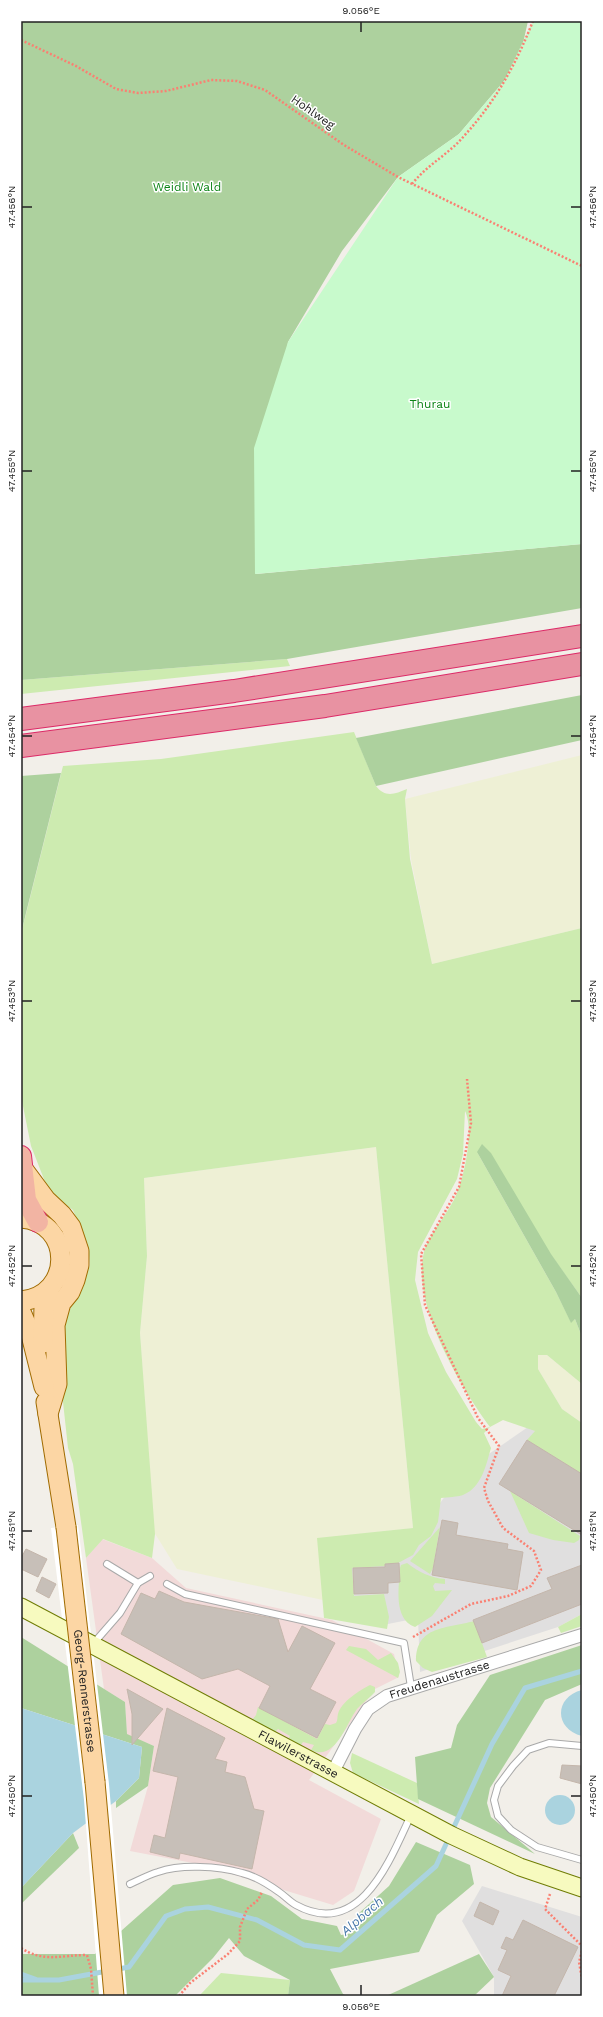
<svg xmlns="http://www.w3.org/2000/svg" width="603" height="2017" font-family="'Work Sans',sans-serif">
  <rect width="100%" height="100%" fill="#f2efe9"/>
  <g fill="#e0dfdf">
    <path d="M528,1427L582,1456V1614L558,1627L420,1672L418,1618L388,1624L346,1614L343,1553L407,1547L464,1471Z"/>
    <path d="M482,1886L582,1917V1996H494V1977L462,1921Z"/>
  </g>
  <path fill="#f2dad9" d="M102,1539L152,1558L186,1588L332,1620L394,1654L399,1677L375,1689L309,1780L381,1819L354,1891L333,1905L198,1864L130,1851L148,1786L154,1746L127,1735L125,1702L104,1689L86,1558Z"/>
  <g fill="#eef0d5">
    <path d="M582,755V928L432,964L411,859L405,799Z"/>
    <path d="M376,1147L413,1528L319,1539L323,1600L177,1569L154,1532L140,1333L147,1256L144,1178Z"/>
    <path d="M538,1355H547L582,1384V1423L562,1409L538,1369Z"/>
  </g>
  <g fill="#cdebb0" fill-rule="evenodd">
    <path d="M287,659L290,666L21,694V680Z"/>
    <path d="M354,732L376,786C385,798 395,794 407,789L405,799L410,859L432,964L582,928V1298L477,1152L556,1292L571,1322L575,1319L582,1337V1384L547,1355H538V1369L562,1409L582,1423V1474L527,1440L535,1431L503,1420L490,1427L484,1433L491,1448C486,1465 482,1487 463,1495C457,1497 448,1497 441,1498L438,1522L431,1536L419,1545L413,1555L398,1563L385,1566L352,1568L354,1596L384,1594L389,1617L387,1629L324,1618L317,1538L413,1528L376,1147L144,1178L147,1256L140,1333L155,1534L152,1558L103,1539L86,1558L73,1464L68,1448L59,1365L62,1328L70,1309L81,1292L90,1265L88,1245L73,1210L49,1192L31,1146L21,1096V934L63,766L161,759ZM465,1111C474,1129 465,1174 457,1193C450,1212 429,1233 424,1252C411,1304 460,1386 490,1427L482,1429L476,1422L446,1372L428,1333L415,1280L418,1252L457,1179L463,1154Z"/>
    <path d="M510,1491L580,1536L579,1540L574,1543L553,1540L529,1533Z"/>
    <path d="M440,1527L433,1568L430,1574L410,1561Z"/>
    <path d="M407,1563C419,1572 430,1578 445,1579V1584L435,1583L433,1586L435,1591L452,1590L432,1616L415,1627C393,1619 399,1587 400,1568L401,1565Z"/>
    <path d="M582,1614V1626L561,1633L558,1627Z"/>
    <path d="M474,1621L487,1657L432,1672L423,1668L416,1661C416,1625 447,1629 474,1621Z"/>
    <path d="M349,1646L366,1649L378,1660L391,1653L398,1663L400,1672L398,1678L346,1650Z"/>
    <path d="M370,1685L375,1687V1692C370,1698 362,1703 357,1709C346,1724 335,1762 311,1750L314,1745L303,1742L301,1745L288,1739L290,1736L278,1729L275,1732L252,1720L256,1715L258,1707L317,1739L325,1724L330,1725L336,1723C338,1720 337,1717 338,1714C341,1702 360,1690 370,1685Z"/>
    <path d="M352,1753L417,1783L419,1804L353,1773L350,1763Z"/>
    <path d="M221,1973L290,1980L288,1996H199Z"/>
  </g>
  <g fill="#add19e">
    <path d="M21,21H528L522,48L504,81L459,134L398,177L342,251L288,342L256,574L582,544V608L287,659L21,680Z"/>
    <path d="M582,695V740L376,786L356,738Z"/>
    <path d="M61,773L26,913L21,934V776Z"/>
    <path d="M482,1144L491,1153L551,1254L582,1298V1337L575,1319L571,1323L556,1292L477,1152Z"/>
    <path d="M21,1637L125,1702L127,1734L154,1746L148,1786L116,1808V1801L139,1778L142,1747L21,1708Z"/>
    <path d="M582,1645V1684L545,1700L490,1788L487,1803L491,1817L535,1854L418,1799L415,1757L451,1748L457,1725L490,1675Z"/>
    <path d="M73,1833L79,1848L21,1904V1888Z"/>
    <path d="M416,1842L470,1865L474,1884L437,1915L419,1952L330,1969L343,1994L347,1996H288L290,1980L244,1956L229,1938L213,1958L175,1996H21V1943L23,1954H95L173,1885L220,1878L271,1896L302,1919L337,1926L341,1935L353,1933L358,1914L389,1886Z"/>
    <path d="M479,1954L494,1977L474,1996H386Z"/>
  </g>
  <path fill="#c8facc" d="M533,21H582V544L255,574L254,448L288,342L398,177L459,134L504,81Z"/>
  <g fill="#aad3df">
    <path d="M582,1690V1736C554,1729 554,1697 582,1690Z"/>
    <path d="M21,1708L142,1747L139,1778L116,1801L73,1833L21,1888Z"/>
    <circle cx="560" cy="1810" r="15"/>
  </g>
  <path fill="#fff" d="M78,1525L109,1784L127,1996H99L84,1800L51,1528Z"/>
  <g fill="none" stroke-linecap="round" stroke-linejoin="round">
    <g stroke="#aad3df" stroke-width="5">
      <path d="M21,1974L35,1979"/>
      <path d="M21,1980H59L129,1967L166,1916L185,1909L208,1907L257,1920L304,1945L340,1950L436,1866L492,1744L525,1688L582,1671"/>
    </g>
  </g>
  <g fill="#c7bfb8" stroke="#c4b6ab">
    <path d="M527,1440L582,1474V1535L499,1484Z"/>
    <path d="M442,1520L458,1523L456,1535L508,1544L507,1549L523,1552L517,1590L432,1575Z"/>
    <path d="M26,1549L47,1559L38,1577L21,1569V1558Z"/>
    <path d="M399,1563L400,1582L388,1583V1593L354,1594L353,1568L385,1567V1564Z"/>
    <path d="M582,1565V1604L482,1643L473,1620L552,1589L547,1578Z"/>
    <path d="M42,1577L56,1584L49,1598L36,1591Z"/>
    <path d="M159,1591L184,1602L278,1619L288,1652L302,1626L335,1643L310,1689L336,1702L317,1738L259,1708L270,1686L238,1669L202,1679L121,1634L141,1593L155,1599Z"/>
    <path d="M127,1689L163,1709L132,1745V1714Z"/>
    <path d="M167,1708L225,1738L215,1759L227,1762L225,1772L245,1777L254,1809L264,1811L252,1869L180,1853L179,1859L150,1852L154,1835L165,1838L178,1777L153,1771Z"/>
    <path d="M562,1765L582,1766V1784L560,1778Z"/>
    <path d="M480,1902L499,1911L493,1925L474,1916Z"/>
    <path d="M523,1920L578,1947L554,1996H502L511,1976L498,1970L507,1950L501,1948L506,1937L513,1940Z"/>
  </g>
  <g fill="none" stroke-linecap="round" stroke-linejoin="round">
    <defs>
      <g id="service">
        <path d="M107,1564L138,1583"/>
        <path d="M167,1584L185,1594L404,1643L411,1687"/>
        <path d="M93,1644L120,1613L138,1583L150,1576"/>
        <path d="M582,1746L549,1743L528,1750L513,1766L498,1786L494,1800L498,1816L511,1830L537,1847L582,1860"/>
        <path d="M130,1884C139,1880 148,1875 158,1872C181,1864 218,1866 242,1873C255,1876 268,1884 279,1892C285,1896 290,1902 296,1905C360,1940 390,1860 411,1815"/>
      </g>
      <g id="minor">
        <path id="s1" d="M333,1772L355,1729L368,1709L387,1696L582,1635"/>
      </g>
      <g id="secondary">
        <path id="s2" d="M21,1607L451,1835L520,1867L582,1888"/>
      </g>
      <g id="primary">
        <path d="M23,1169L46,1200L62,1215L71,1227L79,1251V1265L75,1280L70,1292L61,1303L55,1325L57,1384L48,1414"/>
        <path d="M21,1218C74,1222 74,1296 21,1301"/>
        <path d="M21,1312L31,1335L44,1387"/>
        <path d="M43,1343L44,1306L49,1289"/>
        <path d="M46,1402L66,1527"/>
        <path d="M95,1782L114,1996"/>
      </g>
      <path id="trunk" d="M21,1156L26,1200L38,1222"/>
      <g id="motorway">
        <path d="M21,719L234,691L582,636"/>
        <path d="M21,746L325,706L582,664"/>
      </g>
    </defs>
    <use href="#service" stroke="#a9a9a9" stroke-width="8"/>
    <use href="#minor" stroke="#a9a9a9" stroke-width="14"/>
    <use href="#secondary" stroke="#707d05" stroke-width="19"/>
    <use href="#primary" stroke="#a06b00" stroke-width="21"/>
    <use href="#trunk" stroke="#dc2a67" stroke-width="22"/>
    <use href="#motorway" stroke="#dc2a67" stroke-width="24"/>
    <g stroke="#fa8072" stroke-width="2.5" stroke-dasharray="2 2" stroke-linecap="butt">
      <path d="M21,40L76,66L116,89L138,93L166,91L211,80L237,81L265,90L344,145L398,177L582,266"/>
      <path d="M412,184C428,164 449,154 464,136C496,101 516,64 533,21"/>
      <path d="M413,1637L471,1604L508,1596L531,1586L541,1570L534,1551L503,1528L488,1501L484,1488L499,1446L478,1418L425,1305L421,1254L459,1187L471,1123L467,1079"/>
      <path d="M550,1894L545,1909L582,1946"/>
      <path d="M21,1948C44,1963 61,1955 87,1955L91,1969L93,1996"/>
      <path d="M582,1951L579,1962L582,1979"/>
      <path d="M179,1996L190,1983L228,1954L240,1941V1927L247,1909L258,1900L262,1892"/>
    </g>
    <use href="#service" stroke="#fff" stroke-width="6"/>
    <use href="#minor" stroke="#fff" stroke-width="12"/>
    <use href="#secondary" stroke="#f7fabf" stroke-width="17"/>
    <use href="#primary" stroke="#fcd6a4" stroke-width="19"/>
    <use href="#trunk" stroke="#f2b4a3" stroke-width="20"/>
    <use href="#motorway" stroke="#e892a2" stroke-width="22"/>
    <defs>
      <g id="primary-bridge">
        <path id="s3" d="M66,1527L95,1782"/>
      </g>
    </defs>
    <use href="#primary-bridge" stroke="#a06b00" stroke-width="21" stroke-linecap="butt"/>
    <use href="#primary-bridge" stroke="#fcd6a4" stroke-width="19"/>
  </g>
  <path fill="none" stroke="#222" stroke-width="1.5" d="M361,22V32M22,207H32M571,207H581M22,471H32M571,471H581M22,736H32M571,736H581M22,1001H32M571,1001H581M22,1266H32M571,1266H581M22,1531H32M571,1531H581M22,1796H32M571,1796H581M361,1985V1995"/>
  <g text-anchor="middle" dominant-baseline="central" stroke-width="3" stroke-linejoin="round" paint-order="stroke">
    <g font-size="12" fill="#222" stroke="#fff">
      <text transform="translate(313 112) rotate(35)">Hohlweg</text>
      <text stroke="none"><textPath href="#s1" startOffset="150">Freudenaustrasse</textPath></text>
      <text stroke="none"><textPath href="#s3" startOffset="165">Georg-Rennerstrasse</textPath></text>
      <text stroke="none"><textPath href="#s2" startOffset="314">Flawilerstrasse</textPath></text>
    </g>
    <g font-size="12" fill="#0c8416" stroke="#fff">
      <text x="187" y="187">Weidli Wald</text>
      <text x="430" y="404">Thurau</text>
    </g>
    <g font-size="13" font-style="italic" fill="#4a7aab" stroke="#fff">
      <text transform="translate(362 1916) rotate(-41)">Alpbach</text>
    </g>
  </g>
  <rect width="603" height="2017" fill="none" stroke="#ffffff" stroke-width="44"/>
  <rect x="22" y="22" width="559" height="1973" fill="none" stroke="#222" stroke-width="1.5"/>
  <g font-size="10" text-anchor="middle" fill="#222">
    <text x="361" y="14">9.056°E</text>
    <text transform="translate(11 207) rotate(-90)" y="4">47.456°N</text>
    <text transform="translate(592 207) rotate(-90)" y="4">47.456°N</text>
    <text transform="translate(11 471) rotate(-90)" y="4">47.455°N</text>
    <text transform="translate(592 471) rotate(-90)" y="4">47.455°N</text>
    <text transform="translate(11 736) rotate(-90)" y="4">47.454°N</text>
    <text transform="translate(592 736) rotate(-90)" y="4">47.454°N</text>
    <text transform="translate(11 1001) rotate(-90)" y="4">47.453°N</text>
    <text transform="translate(592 1001) rotate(-90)" y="4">47.453°N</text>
    <text transform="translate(11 1266) rotate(-90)" y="4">47.452°N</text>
    <text transform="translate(592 1266) rotate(-90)" y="4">47.452°N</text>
    <text transform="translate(11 1531) rotate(-90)" y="4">47.451°N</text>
    <text transform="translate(592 1531) rotate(-90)" y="4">47.451°N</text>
    <text transform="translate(11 1796) rotate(-90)" y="4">47.450°N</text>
    <text transform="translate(592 1796) rotate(-90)" y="4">47.450°N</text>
    <text x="361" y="2010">9.056°E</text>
  </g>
</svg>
